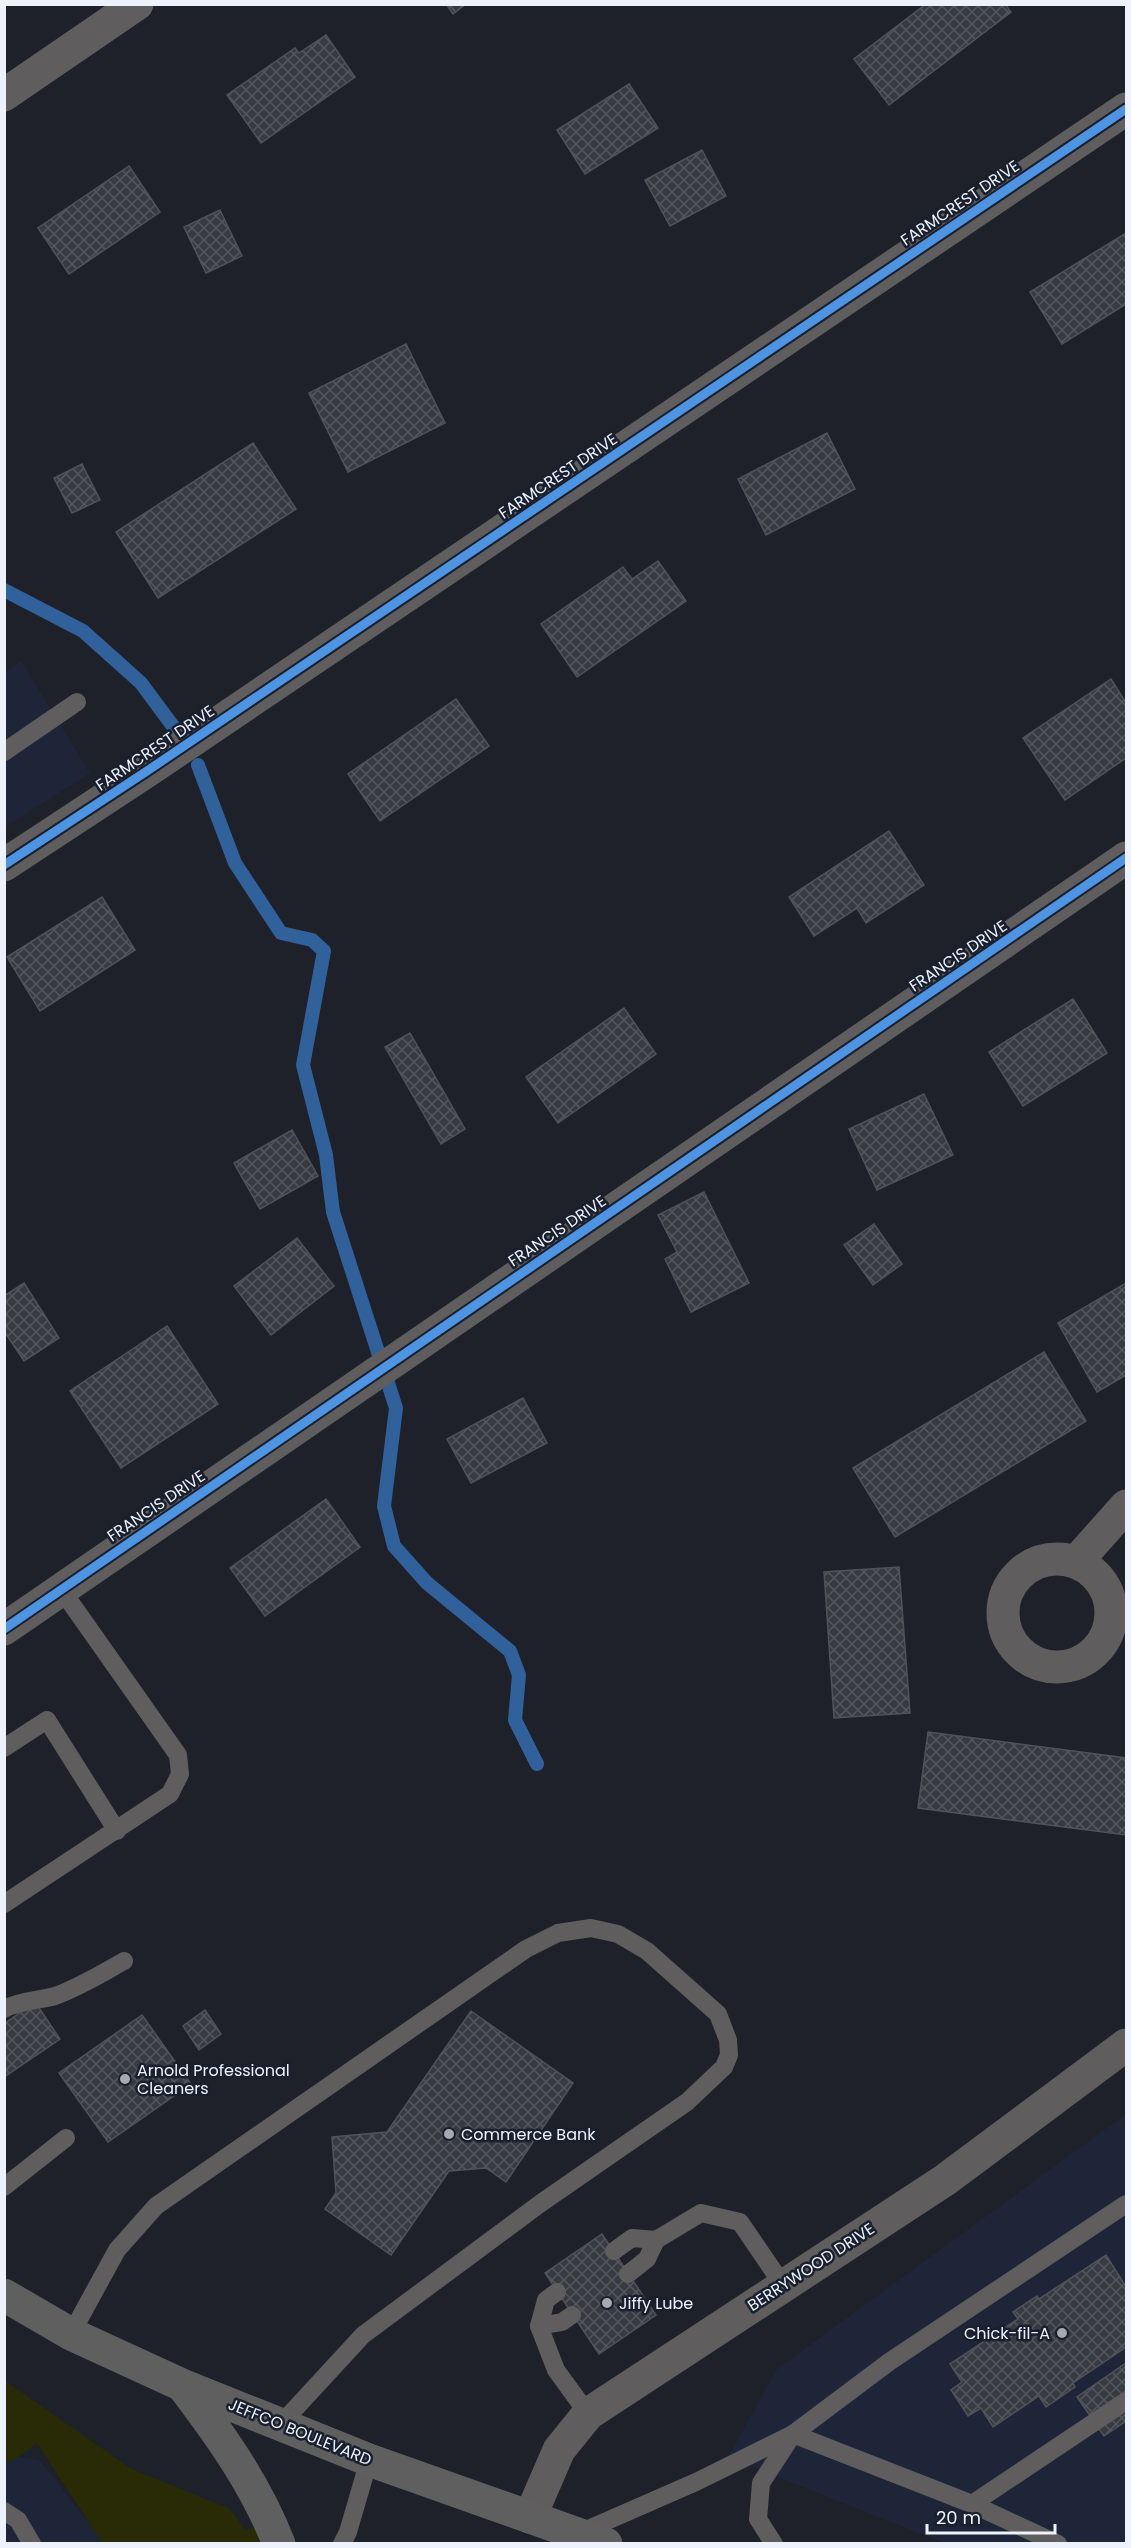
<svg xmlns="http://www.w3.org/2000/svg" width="1131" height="2548" font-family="Poppins,sans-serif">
  <defs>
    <pattern id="building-cross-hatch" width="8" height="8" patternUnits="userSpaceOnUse" patternTransform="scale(1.5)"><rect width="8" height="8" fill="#373a41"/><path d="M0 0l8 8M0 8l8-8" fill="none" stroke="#54575d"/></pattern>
  </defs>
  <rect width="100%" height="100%" fill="#1e2129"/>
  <g fill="#1e2538">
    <path d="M21,661L90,773L5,827V672Z"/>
    <path d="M1126,2114V2543H944L728,2457L777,2369Z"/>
    <path d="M4,2455L39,2460L105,2543H5Z"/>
  </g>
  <path fill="#282b06" d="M4,2380L130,2468L230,2509L246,2531L257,2525L265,2543H102L37,2443L11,2462L5,2460Z"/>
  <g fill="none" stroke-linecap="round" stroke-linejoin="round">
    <g stroke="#30619b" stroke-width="14">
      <path d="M4,590L83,631L141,683L178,733"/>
      <path d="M198,765L235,863L281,933L312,940L324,951L303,1065L326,1155L333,1212L396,1408L384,1506L394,1546L427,1583L510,1651L519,1675L515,1720L537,1764"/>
    </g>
  </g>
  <g fill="url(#building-cross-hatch)" stroke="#505259" stroke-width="1.5">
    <path d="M446,4H466L453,14Z"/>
    <path d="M926,4H1005L1011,12L889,105L854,59Z"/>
    <path d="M326,35L355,77L261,143L227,95L295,48L299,53Z"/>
    <path d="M629,84L658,128L585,174L557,130Z"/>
    <path d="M702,150L726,196L670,226L645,180Z"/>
    <path d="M129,166L160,212L69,274L38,228Z"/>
    <path d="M220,210L242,256L206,273L184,227Z"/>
    <path d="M1126,233V304L1062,344L1030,292Z"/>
    <path d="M406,344L445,423L348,472L309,393Z"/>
    <path d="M827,433L855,489L766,535L738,479Z"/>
    <path d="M253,443L296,509L158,598L116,532Z"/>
    <path d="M82,464L100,500L72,513L54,478Z"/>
    <path d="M658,561L686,601L577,677L541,624L623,567L632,579Z"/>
    <path d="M1111,679L1126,703V758L1065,800L1023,738Z"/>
    <path d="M456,699L489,746L380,821L348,774Z"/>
    <path d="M889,831L924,885L866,923L857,908L814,936L789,897Z"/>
    <path d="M102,897L135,950L40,1011L7,957Z"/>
    <path d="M1073,999L1107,1053L1023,1106L989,1052Z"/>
    <path d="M624,1008L656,1054L558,1123L526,1077Z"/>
    <path d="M410,1033L465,1129L441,1144L385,1047Z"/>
    <path d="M924,1094L953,1155L877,1190L849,1129Z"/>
    <path d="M292,1130L318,1176L260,1209L234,1163Z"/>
    <path d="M704,1192L749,1283L691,1312L665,1259L677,1252L658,1215Z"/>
    <path d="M874,1224L902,1264L873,1285L844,1245Z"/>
    <path d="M297,1238L334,1286L271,1335L234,1286Z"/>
    <path d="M24,1283L59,1338L24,1361L4,1331V1296Z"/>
    <path d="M1126,1283V1375L1097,1392L1058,1323Z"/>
    <path d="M167,1326L218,1404L121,1468L70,1391Z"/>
    <path d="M1044,1352L1086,1421L895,1537L853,1468Z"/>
    <path d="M523,1398L547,1443L471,1483L447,1439Z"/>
    <path d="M326,1499L360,1547L265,1616L230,1568Z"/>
    <path d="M899,1567L910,1713L834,1718L824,1572Z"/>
    <path d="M928,1732L1126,1758V1835L918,1808Z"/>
    <path d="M35,2002L60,2039L4,2077V2024Z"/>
    <path d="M205,2010L221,2034L199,2050L183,2026Z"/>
    <path d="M471,2011L573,2083L506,2182L486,2168L449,2171L391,2255L325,2209L336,2193L332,2137L387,2132Z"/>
    <path d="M142,2015L191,2084L108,2142L59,2073Z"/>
    <path d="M602,2234L656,2315L599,2354L545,2273Z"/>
    <path d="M1106,2255L1126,2287V2347L1073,2383L1075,2387L1046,2407L1039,2396L993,2427L981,2408L968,2416L951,2390L962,2382L950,2364L1018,2319L1013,2312L1037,2296L1039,2299Z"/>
    <path d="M1126,2363V2421L1104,2436L1077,2397Z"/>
  </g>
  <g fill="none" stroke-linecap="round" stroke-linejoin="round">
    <g stroke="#5f5d5d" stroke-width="18">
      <path d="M4,752L77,702"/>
      <path d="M4,1748L47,1720L117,1831"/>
      <path d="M4,1904L170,1794L180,1774L178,1755L61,1589"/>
      <path d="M4,2009C21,2000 38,2001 55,1996C80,1987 101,1974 124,1961"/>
      <path d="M4,2187L66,2138"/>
      <path d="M614,2251L632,2238L656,2240L701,2213L740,2222L783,2285"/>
      <path d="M628,2274L647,2259L656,2240"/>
      <path d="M557,2292L546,2300L539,2326L556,2370L588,2414"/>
      <path d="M539,2326L562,2322L572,2315"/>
      <path d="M71,2334L117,2250L156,2206L526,1949L558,1933L591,1928L618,1934L647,1951L718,2014L728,2040L729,2055L724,2067L687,2102L541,2203L363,2335L280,2425"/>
      <path d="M793,2434L972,2504L1058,2544"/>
      <path d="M972,2504L1126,2401"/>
      <path d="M4,2511L18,2520L32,2544"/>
      <path d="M577,2534L696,2482L793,2434L889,2362L1126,2204"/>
      <path d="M342,2544L348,2532L369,2460"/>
      <path d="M774,2544L758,2519L761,2483L793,2434"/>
    </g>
    <g stroke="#5f5d5d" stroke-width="33">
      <path d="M4,95L137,4"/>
      <path d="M4,865L147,771L1126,109"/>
      <circle cx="1057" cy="1613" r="54"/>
      <path d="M1077,1561L1126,1506"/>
      <path d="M4,1629L1126,858"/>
      <path d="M530,2517L559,2450L588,2414L945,2180L1126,2045"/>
    </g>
    <g stroke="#5f5f60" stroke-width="33">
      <path d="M4,2295L71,2334L182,2385L369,2460L606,2544"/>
      <path d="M183,2386C221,2436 256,2485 279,2544"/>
    </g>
    <defs>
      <g id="cycleway">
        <path d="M4,865L147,771L1126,109"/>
        <path d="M4,1629L1126,858"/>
      </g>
    </defs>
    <use href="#cycleway" stroke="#191f2d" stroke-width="13"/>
    <use href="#cycleway" stroke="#4d94e3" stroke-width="9"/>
  </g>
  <g fill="#a5a9b2" stroke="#191f2d" stroke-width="2">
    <circle cx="125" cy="2079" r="6"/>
    <circle cx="449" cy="2134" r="6"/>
    <circle cx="607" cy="2303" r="6"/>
    <circle cx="1062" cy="2333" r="6"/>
  </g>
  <g text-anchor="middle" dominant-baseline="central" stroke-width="5" stroke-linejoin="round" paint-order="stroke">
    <g font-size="16" fill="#edf2fc" stroke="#191f2d">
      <text transform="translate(960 203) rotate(-34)">FARMCREST DRIVE</text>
      <text transform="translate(558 476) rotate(-34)">FARMCREST DRIVE</text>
      <text transform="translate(155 748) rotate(-34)">FARMCREST DRIVE</text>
      <text transform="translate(958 956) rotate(-34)">FRANCIS DRIVE</text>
      <text transform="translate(557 1231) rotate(-34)">FRANCIS DRIVE</text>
      <text transform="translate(156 1506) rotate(-34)">FRANCIS DRIVE</text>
      <text transform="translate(811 2267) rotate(-33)">BERRYWOOD DRIVE</text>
      <text transform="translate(300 2432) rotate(22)">JEFFCO BOULEVARD</text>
    </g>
    <g font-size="16" fill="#edf2fc" stroke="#191f2d" text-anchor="start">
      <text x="137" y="2070">Arnold Professional<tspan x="137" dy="18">Cleaners</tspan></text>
      <text x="461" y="2134">Commerce Bank</text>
      <text x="619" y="2303">Jiffy Lube</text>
      <text x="1050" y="2333" text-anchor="end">Chick-fil-A</text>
    </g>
  </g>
  <rect width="1131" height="2548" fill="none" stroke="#edf2fc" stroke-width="12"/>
  <path d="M927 2524v9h128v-9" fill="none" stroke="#edf2fc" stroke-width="3"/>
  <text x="936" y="2524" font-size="18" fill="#edf2fc" stroke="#191f2d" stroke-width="4.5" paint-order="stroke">20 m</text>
</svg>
